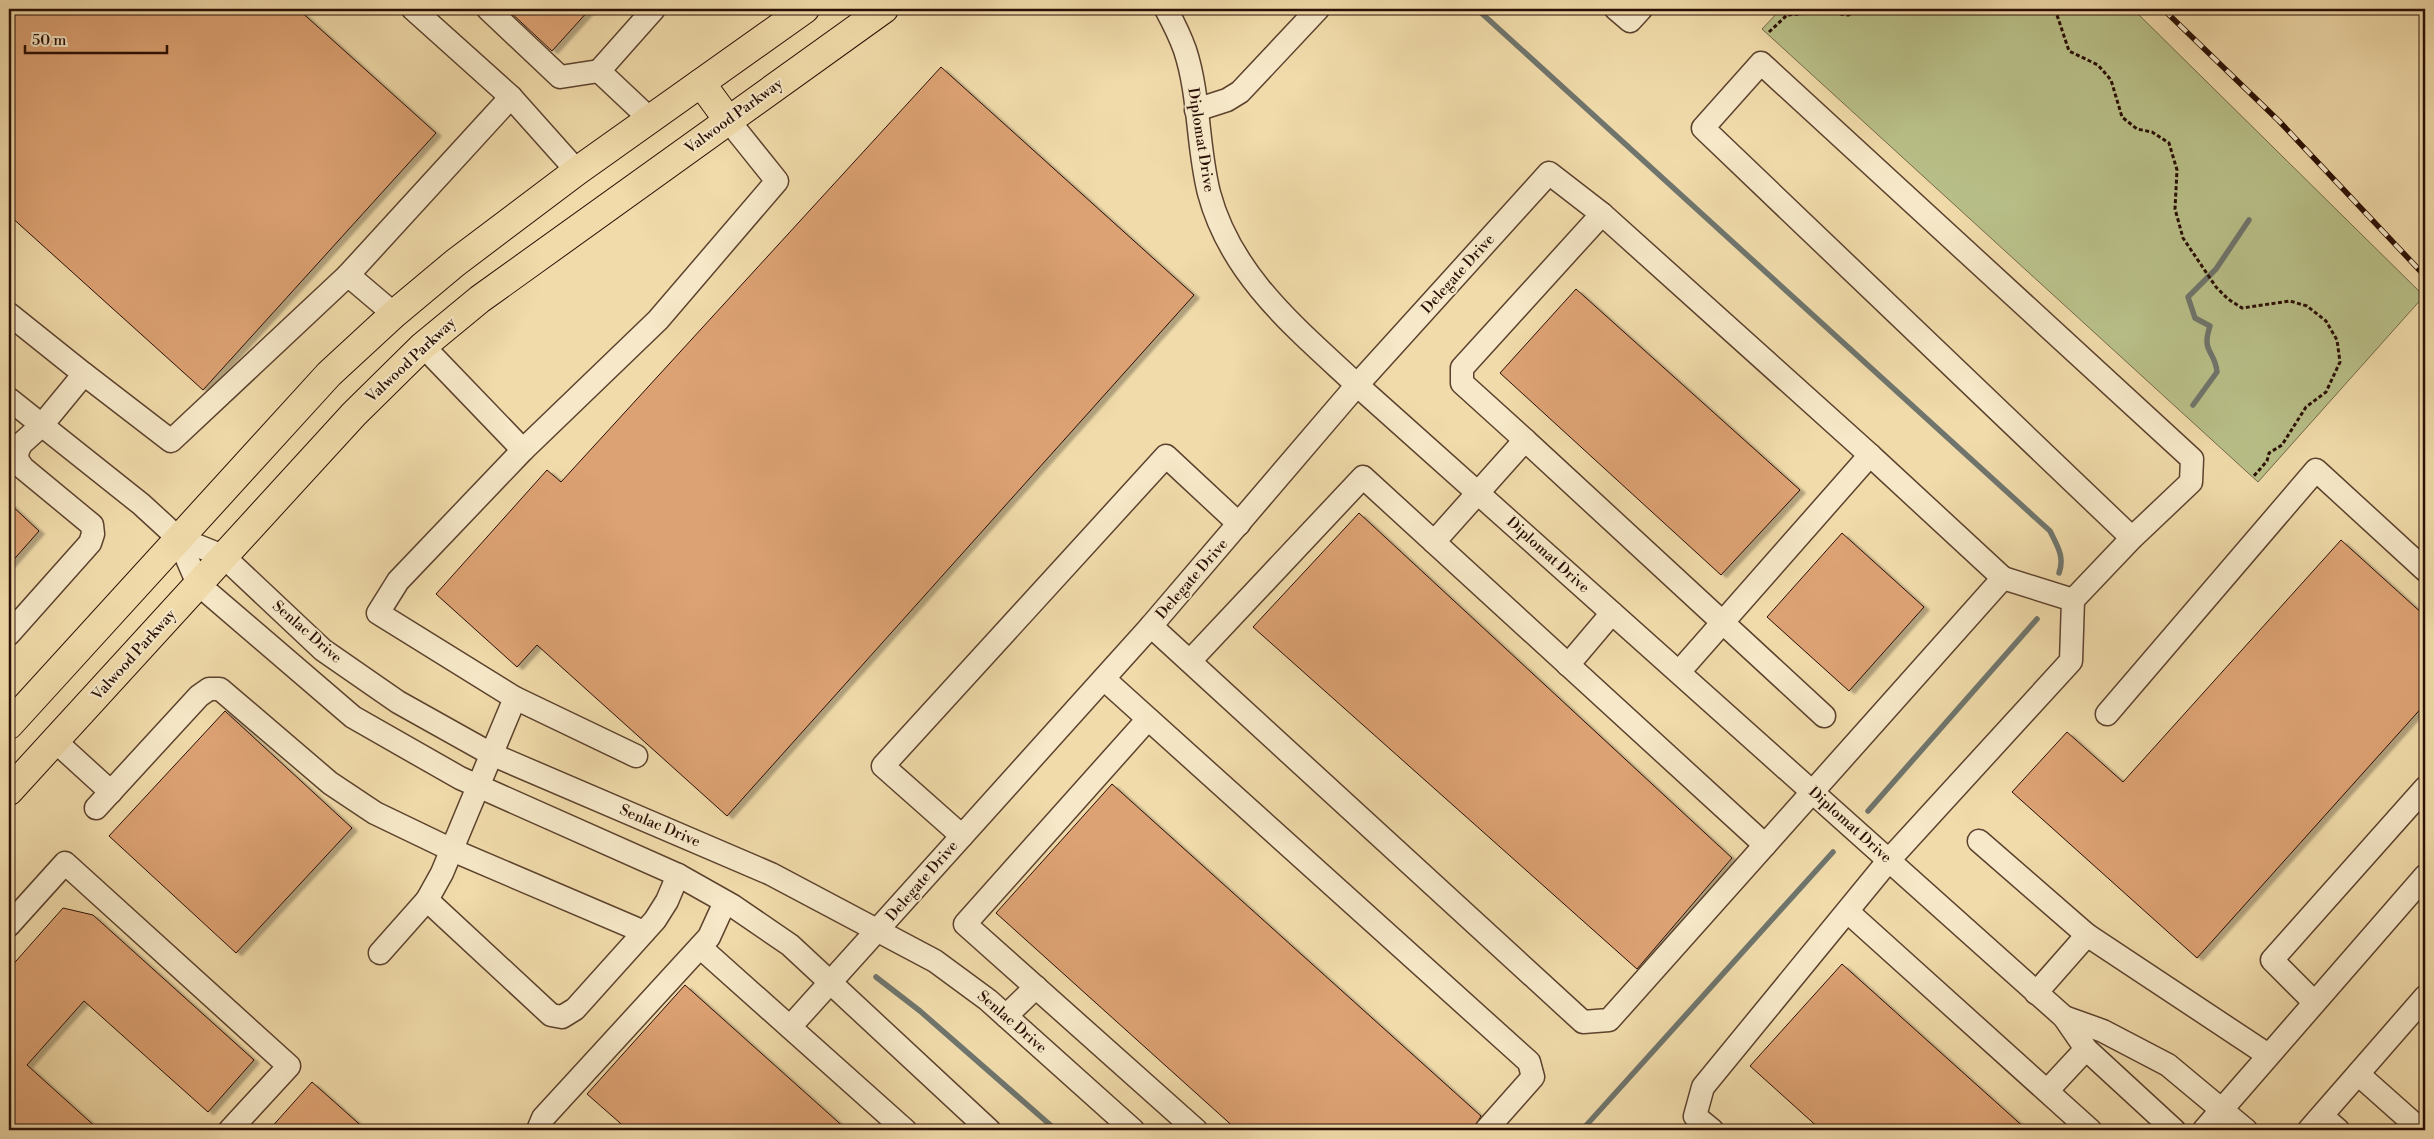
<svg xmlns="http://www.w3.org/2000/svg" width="2434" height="1139" font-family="'Libre Bodoni',serif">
  <defs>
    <filter id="shadow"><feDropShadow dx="5.5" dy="3" stdDeviation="1" flood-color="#0004"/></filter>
  </defs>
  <rect width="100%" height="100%" fill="#f1dbaa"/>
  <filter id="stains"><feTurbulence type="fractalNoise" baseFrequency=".004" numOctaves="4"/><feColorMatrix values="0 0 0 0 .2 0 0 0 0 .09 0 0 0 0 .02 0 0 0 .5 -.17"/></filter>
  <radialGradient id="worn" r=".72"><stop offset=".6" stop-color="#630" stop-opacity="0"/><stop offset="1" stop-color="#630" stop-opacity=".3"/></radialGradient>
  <path fill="#b9c089" stroke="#726847" d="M1781,9H2133L2424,296L2258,482L1762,29Z"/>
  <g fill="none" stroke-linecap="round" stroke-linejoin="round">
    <g stroke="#6f756d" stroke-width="5.5">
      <path d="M1477,9L2050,531C2057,545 2065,557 2059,573"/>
      <path d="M2193,405L2217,372C2215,350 2201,353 2210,326L2195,318L2188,297L2216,269L2249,220"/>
      <path d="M1868,811L2037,619"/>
      <path d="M876,977L920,1011L1056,1130"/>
      <path d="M1582,1130L1833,852"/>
    </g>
  </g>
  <g fill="#dda273" stroke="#2a0f05" filter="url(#shadow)">
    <path d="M9,9H298L436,133L203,390L9,215Z"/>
    <path d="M507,9H590L552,51Z"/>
    <path d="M941,67L1194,295L727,816L537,645L517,667L436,594L547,470L561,482Z"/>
    <path d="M1576,289L1800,490L1721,575L1500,373Z"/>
    <path d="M9,503L39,531L9,565Z"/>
    <path d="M1359,513L1732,858L1637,969L1253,627Z"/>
    <path d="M1842,533L1924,607L1849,691L1767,617Z"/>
    <path d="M2341,540L2425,616V704L2197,958L2012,792L2067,732L2123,782Z"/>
    <path d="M225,711L352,828L236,953L109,836Z"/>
    <path d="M1112,784L1481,1116L1473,1130H1237L996,913Z"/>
    <path d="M63,908L93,915L254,1060L208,1112L84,1001L27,1065L99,1130H9V969Z"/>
    <path d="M1842,964L2027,1130H1821L1750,1066Z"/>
    <path d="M685,985L847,1130H628L587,1094Z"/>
    <path d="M312,1082L366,1130H269Z"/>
  </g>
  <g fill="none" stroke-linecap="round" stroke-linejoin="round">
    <defs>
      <g id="minor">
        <path d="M413,9L511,97L577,171"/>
        <path d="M488,9L560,77L599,71"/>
        <path d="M1166,9C1173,22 1180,36 1185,50C1200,96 1197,146 1209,193C1231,276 1297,329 1357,385L2064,1017L2086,1049L2174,1130"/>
        <path d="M1616,9L1630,21L1641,9"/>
        <path d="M1196,110L1227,100L1240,92L1318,9"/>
        <path d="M650,119L599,71L654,9"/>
        <path d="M348,275L511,97"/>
        <path d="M9,314L84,374L42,425L21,444L17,453L18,461L23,468L92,525L93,534L90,543L9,634"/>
        <path d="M423,346L523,450"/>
        <path d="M84,374L171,441L348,275L394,314"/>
        <path d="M9,399L141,504L178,538L223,556L323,650L398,702L491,754L771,874L935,961L988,1000L1133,1130"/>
        <path d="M1525,440L1462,383V368L1602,214L1870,455"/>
        <path d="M178,538L198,584L353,717L460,778L678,875L733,906L790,945L989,1130"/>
        <path d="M1434,542L1525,440L1824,716"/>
        <path d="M2073,600L2132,538L2191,482L2192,459L1761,63L1703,128L2132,538"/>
        <path d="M1151,626L1583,1022L1609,1020L2003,578L2073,600L2071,661L1889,860L1703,1087L1695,1116L1712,1130"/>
        <path d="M1190,661L1363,477L1765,845"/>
        <path d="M1568,665L1612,613"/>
        <path d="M1679,672L1870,455L2003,578"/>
        <path d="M1104,679L1529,1062L1533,1077L1486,1130"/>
        <path d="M515,698L636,756"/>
        <path d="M2107,714L2316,470L2425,570"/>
        <path d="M1148,719L965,924L1196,1130"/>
        <path d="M55,741L111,792"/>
        <path d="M96,808L199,696L209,689H220L330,783L375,813L452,850L644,932"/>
        <path d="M962,836L883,766L1166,456L1239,524"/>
        <path d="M1979,841L2087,935"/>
        <path d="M678,875L667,901L655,920L575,1009L562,1017L551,1015L427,900L442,873L515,698L378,613L398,581L523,450L658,320L777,181L728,120"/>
        <path d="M1848,912L2090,1130"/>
        <path d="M9,925L65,863L289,1066L230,1130"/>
        <path d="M700,947L905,1130"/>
        <path d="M380,953L427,900"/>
        <path d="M2036,993L2087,935L2268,1055"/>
        <path d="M2314,1002L2272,960L2425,788"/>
        <path d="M1006,1016L1036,987"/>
        <path d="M2064,1017L2103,1031L2168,1065L2246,1130"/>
        <path d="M790,1027L1151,626L1357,385L1549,173L1602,214"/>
        <path d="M2358,1074L2421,1130"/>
        <path d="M2047,1091L2086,1049"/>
        <path d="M2322,1116L2338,1130"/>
        <path d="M538,1130L543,1118L709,937L725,902"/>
        <path d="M2204,1130L2425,876"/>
        <path d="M2309,1130L2425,997"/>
      </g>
      <g id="major">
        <path d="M701,83L728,120"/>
        <path d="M9,725L329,374L394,314L455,263L577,171L805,9"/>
        <path d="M9,791L354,414L423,346L480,299L884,9"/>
      </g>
    </defs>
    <use href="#minor" stroke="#5c422e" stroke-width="25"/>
    <use href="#major" stroke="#2a0f05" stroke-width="30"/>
    <g stroke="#2a0f05" stroke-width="3" stroke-dasharray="4 2.5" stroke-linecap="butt">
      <path d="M2055,9L2069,51L2098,65L2111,80L2122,117L2137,129L2152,132L2169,143L2177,170L2175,209L2183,238L2216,287L2228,299L2242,308L2290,301L2307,306L2326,321L2337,340L2340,362L2326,392L2306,407L2282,445L2269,453L2267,461L2253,477"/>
      <path d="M1769,32L1787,15L1825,12L1848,15L1870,9"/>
    </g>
    <use href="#minor" stroke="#f6e8c8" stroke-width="22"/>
    <use href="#major" stroke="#f1dbaa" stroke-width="28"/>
    <defs>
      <path id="rail" d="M2163,9L2279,121L2425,276"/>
    </defs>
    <use href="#rail" stroke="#2a0f05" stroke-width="5.5"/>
    <use href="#rail" stroke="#f6e8c8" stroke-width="4" stroke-dasharray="11" stroke-linecap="butt"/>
  </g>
  <g text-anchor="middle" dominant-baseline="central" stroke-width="4" stroke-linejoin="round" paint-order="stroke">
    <g font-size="15" fill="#2a0f05" stroke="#f6e8c8">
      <text transform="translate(734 116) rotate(-36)">Valwood Parkway</text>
      <text transform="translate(1201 140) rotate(81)">Diplomat Drive</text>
      <text transform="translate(1458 274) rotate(-48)">Delegate Drive</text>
      <text transform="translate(411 360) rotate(-43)">Valwood Parkway</text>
      <text transform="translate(1548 555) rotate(42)">Diplomat Drive</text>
      <text transform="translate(1192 579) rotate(-49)">Delegate Drive</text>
      <text transform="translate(307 632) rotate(41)">Senlac Drive</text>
      <text transform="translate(134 655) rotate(-48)">Valwood Parkway</text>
      <text transform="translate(1850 825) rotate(42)">Diplomat Drive</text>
      <text transform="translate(660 826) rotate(23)">Senlac Drive</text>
      <text transform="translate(922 881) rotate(-49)">Delegate Drive</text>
      <text transform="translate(1012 1022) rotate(41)">Senlac Drive</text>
    </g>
  </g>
  <rect width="2434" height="1139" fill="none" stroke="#f1dbaa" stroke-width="30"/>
  <rect x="10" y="10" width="2414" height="1119" fill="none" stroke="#2a0f05" stroke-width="2.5"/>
  <rect x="15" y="15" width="2404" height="1109" fill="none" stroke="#2a0f05"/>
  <path d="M25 45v8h142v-8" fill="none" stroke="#2a0f05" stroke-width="2.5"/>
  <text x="32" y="45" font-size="15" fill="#2a0f05" stroke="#f6e8c8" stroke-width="4" paint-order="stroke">50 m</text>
  <rect width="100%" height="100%" filter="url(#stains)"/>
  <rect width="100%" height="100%" fill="url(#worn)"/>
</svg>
